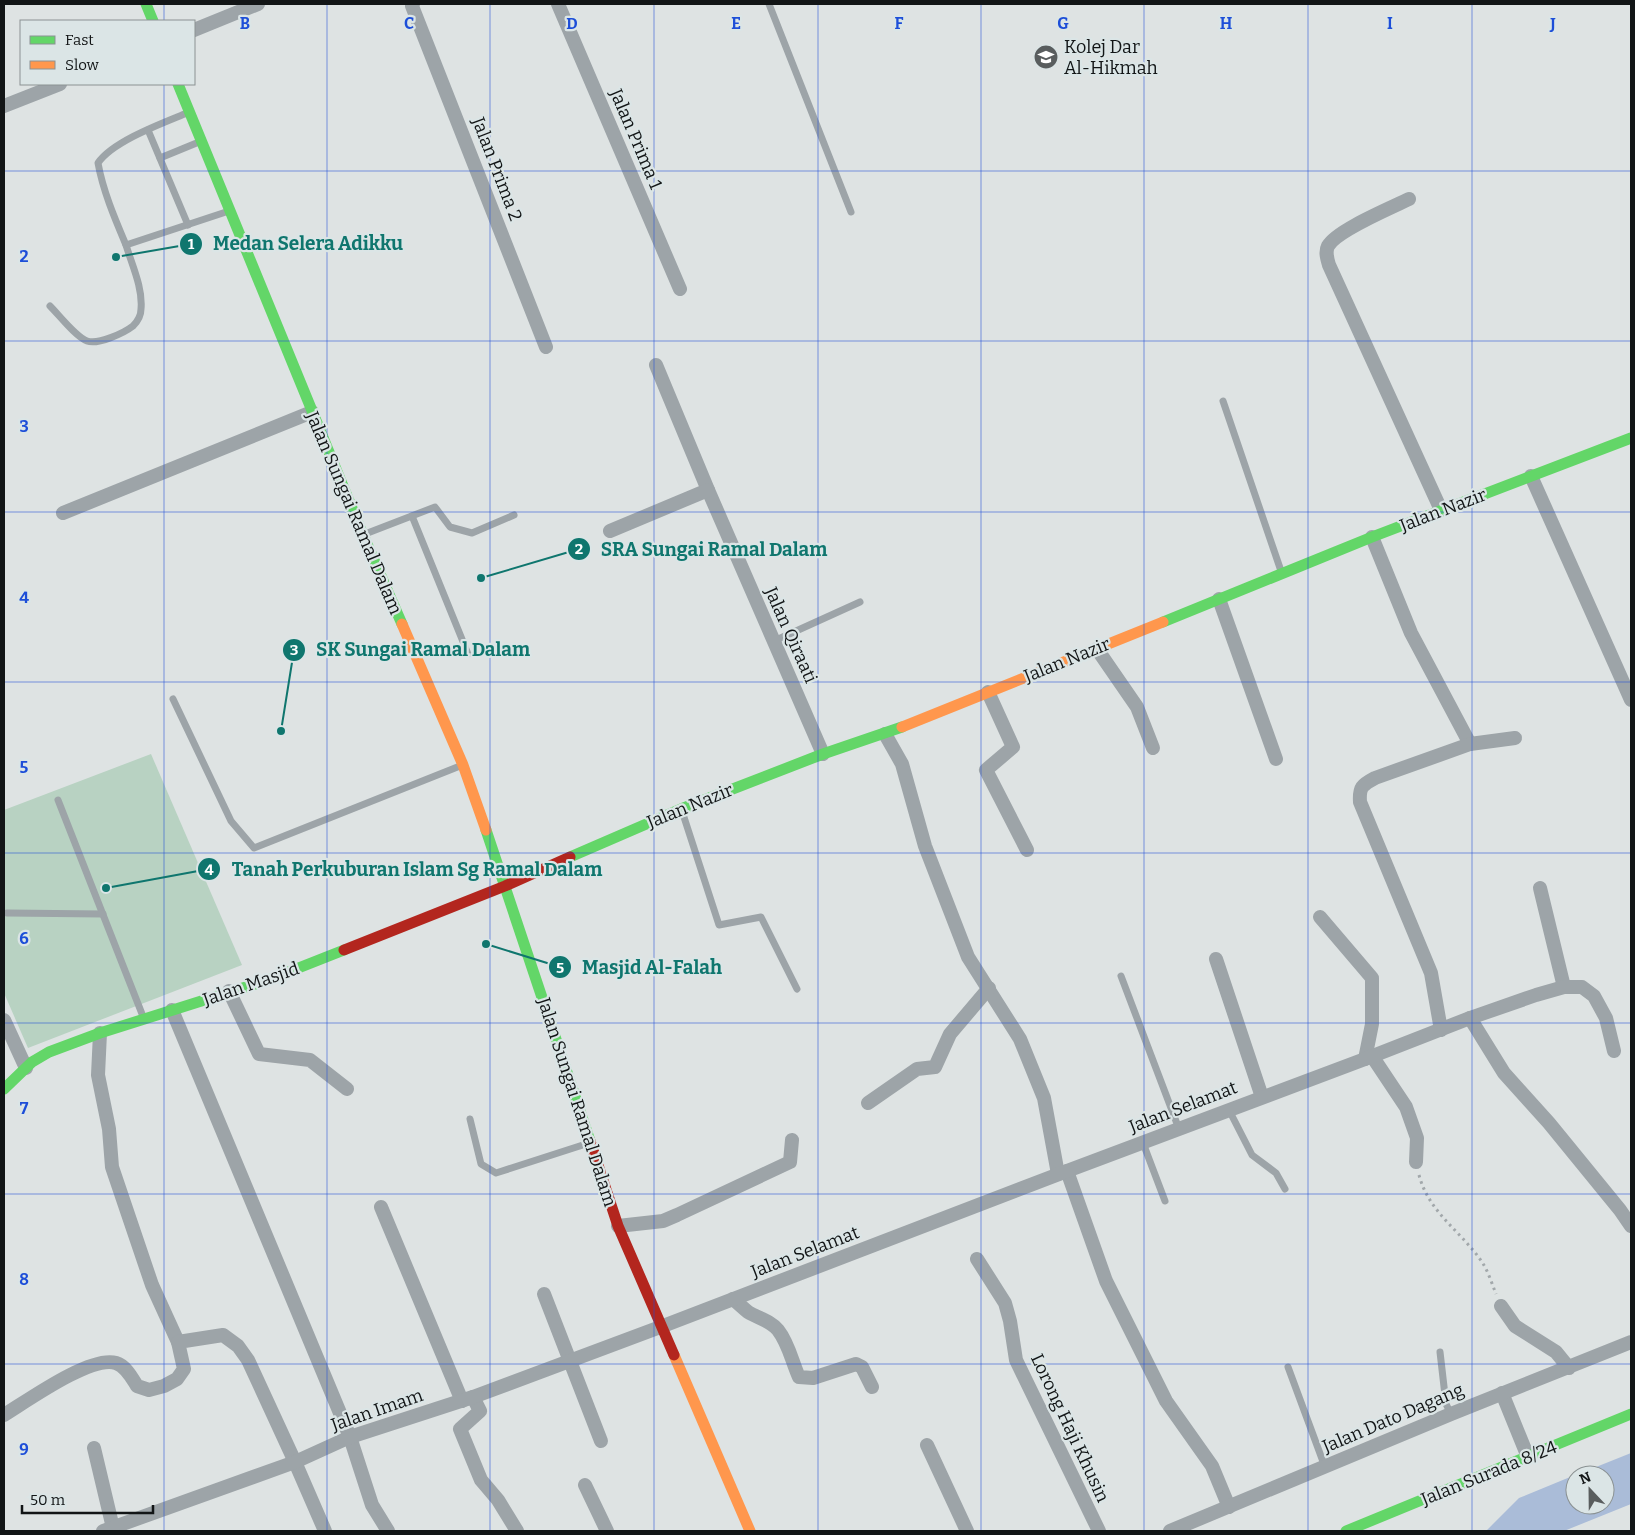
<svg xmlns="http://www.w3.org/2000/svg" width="1635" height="1535" font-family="Bitter,serif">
  <rect width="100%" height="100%" fill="#dee3e3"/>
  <path fill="#b8d2c2" d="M151,754L242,965L28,1048L4,993V810Z"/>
  <path fill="#aabcd8" d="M1631,1453V1504L1564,1531H1486L1519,1498L1575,1475V1505H1605V1475H1576Z"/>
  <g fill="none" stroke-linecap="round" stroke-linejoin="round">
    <path stroke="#a2a8ab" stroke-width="3" stroke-dasharray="2.5 4" stroke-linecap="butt" d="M1419,1175C1429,1213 1461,1231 1482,1262C1488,1271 1492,1284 1496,1294"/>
    <g stroke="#9da4a8" stroke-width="7">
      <path d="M769,4L851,212"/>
      <path d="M187,113C163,123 113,141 98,163C103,191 115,219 126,245L229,211"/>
      <path d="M148,130L188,225"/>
      <path d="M160,158L199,142"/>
      <path d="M50,306C59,315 76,337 87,341C98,345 124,333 133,326C138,321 141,315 141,309C143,288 132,265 126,245"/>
      <path d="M1223,401L1281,571"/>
      <path d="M412,516L468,654"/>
      <path d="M365,534L435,507L450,527L472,533L514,515"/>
      <path d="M774,641L860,602"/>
      <path d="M173,699L231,821L254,848L460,766"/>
      <path d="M58,800L144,1019"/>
      <path d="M682,811L719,925L761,917L797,989"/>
      <path d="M7,913L103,914"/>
      <path d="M1121,976L1179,1129"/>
      <path d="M1229,1110L1252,1155L1276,1173L1285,1189"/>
      <path d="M470,1119L481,1164L496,1173L589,1143"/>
      <path d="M1143,1143L1165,1201"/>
      <path d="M1440,1352L1446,1404L1451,1414"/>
      <path d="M1288,1367L1325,1467"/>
    </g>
    <g stroke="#9da4a8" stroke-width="14">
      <path d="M413,4L412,6L546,347"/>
      <path d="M558,4L680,289"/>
      <path d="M194,30L258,4"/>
      <path d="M4,106L60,84"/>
      <path d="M1409,199C1391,208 1337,230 1328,246C1325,252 1327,258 1329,265L1441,510"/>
      <path d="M656,365L708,490L823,754"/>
      <path d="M1531,476L1631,700"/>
      <path d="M63,513L312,412"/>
      <path d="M610,531L708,490"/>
      <path d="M1372,537L1411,633L1470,744L1515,738"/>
      <path d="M1219,599L1276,759"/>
      <path d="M1097,649L1137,707L1153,748"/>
      <path d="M988,692L1013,747L986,770L1027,850"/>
      <path d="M885,734L902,764L925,846L968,957L1020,1039L1044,1098L1058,1174"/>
      <path d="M1540,888L1564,987"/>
      <path d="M1320,917L1372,978V1024L1365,1059"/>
      <path d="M1216,959L1262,1097"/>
      <path d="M229,991L259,1054L310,1060L347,1089"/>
      <path d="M172,1010L350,1437L372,1505L388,1531"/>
      <path d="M1470,1018L1504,1073L1549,1123L1620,1210L1631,1226"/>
      <path d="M4,1020L26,1068"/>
      <path d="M1441,1030L1431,973L1360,802C1359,787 1362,785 1375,778L1470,744"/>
      <path d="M100,1033L98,1075L109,1129L112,1167L152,1285L178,1342"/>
      <path d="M1372,1056L1406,1107L1417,1138L1416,1162"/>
      <path d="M868,1103L917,1069L935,1067L950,1034L989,988"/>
      <path d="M1067,1171L1106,1281L1166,1401L1212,1466L1229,1507"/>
      <path d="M381,1207L462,1401"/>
      <path d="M618,1226L663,1221L677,1215L790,1162L792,1140"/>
      <path d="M977,1259L1005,1303L1010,1321L1016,1360L1099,1531"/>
      <path d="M544,1294L601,1441"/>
      <path d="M733,1299C738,1303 743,1308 748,1312C758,1318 771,1321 778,1330C789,1344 792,1362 799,1377L813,1378L856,1364L862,1367L872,1387"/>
      <path d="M1501,1306L1515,1326L1556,1352L1569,1368"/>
      <path d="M1502,1393L1528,1457"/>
      <path d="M473,1397L480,1411L460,1429L481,1480L498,1500L517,1531"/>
      <path d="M4,1415C27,1401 91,1355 116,1363C126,1366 132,1378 137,1386L149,1390L164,1386L177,1379L184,1369L178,1342L223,1335L238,1346L248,1360L295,1462L325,1531"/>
      <path d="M927,1445L967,1531"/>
      <path d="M94,1448L113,1528"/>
      <path d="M585,1485L607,1531"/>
      <path d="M103,1531L295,1462L350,1437L473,1397L663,1326L1067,1171L1365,1059L1470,1018L1536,995L1564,987H1582L1594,996L1606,1018L1614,1051"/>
      <path d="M1170,1531L1451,1414L1631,1342"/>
    </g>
    <g stroke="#63d668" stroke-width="11">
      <path d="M146,4L153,21"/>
      <path d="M178,84L363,535L402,624"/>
      <path d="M1163,622L1372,537L1631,438"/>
      <path d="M486,830L590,1141"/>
      <path d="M570,857L681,809L823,754L902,727"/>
      <path d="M4,1089L32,1062L49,1052L100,1033L268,980L344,950"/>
      <path d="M1346,1531L1631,1414"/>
    </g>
    <g stroke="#ff974d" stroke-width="11">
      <path d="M402,624L463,765L486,830"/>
      <path d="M902,727L1163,622"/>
      <path d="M674,1355L750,1531"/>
    </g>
    <g stroke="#b3261e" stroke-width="11">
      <path d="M344,950L505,886L570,857"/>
      <path d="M590,1141L618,1226L674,1355"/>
    </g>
  </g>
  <path fill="none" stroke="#1d4ed8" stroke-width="1" stroke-opacity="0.55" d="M164,4V21M327,4V1531M490,4V1531M654,4V1531M818,4V1531M981,4V1531M1144,4V1531M1308,4V1531M1472,4V1531M164,84V1531M4,171H1631M4,341H1631M4,512H1631M4,682H1631M4,853H1631M4,1023H1631M4,1194H1631M4,1364H1631"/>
  <defs>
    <symbol id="university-disc" viewBox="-11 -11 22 22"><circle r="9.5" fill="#595d5e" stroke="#dbe5e6"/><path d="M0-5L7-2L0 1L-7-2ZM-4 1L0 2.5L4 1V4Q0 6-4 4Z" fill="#fff"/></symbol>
  </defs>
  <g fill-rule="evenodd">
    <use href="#university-disc" x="1032" y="43" width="28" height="28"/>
  </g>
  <g text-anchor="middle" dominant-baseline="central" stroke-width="4.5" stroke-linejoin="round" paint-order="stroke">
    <g font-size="18" fill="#121516" stroke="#dbe5e6" text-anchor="start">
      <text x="1064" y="47">Kolej Dar<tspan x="1064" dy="21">Al-Hikmah</tspan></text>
    </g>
    <g font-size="18" fill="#121516" stroke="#dbe5e6">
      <text transform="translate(636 139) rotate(67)">Jalan Prima 1</text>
      <text transform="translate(497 169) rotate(69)">Jalan Prima 2</text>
      <text transform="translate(1443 510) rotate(-21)">Jalan Nazir</text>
      <text transform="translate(354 513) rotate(67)">Jalan Sungai Ramal Dalam</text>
      <text transform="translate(791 635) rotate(66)">Jalan Qiraati</text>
      <text transform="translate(1067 660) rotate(-22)">Jalan Nazir</text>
      <text transform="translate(690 806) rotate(-22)">Jalan Nazir</text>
      <text transform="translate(251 984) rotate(-19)">Jalan Masjid</text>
      <text transform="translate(577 1102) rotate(72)">Jalan Sungai Ramal Dalam</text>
      <text transform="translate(1183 1107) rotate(-21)">Jalan Selamat</text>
      <text transform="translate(805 1252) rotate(-21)">Jalan Selamat</text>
      <text transform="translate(377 1410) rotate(-19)">Jalan Imam</text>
      <text transform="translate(1393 1418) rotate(-23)">Jalan Dato Dagang</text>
      <text transform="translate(1070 1428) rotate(65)">Lorong Haji Khusin</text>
      <text transform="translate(1489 1473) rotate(-22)">Jalan Surada 8/24</text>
    </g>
  </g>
  <g font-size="16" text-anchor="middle" font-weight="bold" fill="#1d4ed8" stroke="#dbe5e6" stroke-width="4.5" stroke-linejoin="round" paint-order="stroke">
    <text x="245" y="29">B</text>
    <text x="409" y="29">C</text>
    <text x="572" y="29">D</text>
    <text x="736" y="29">E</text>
    <text x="899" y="29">F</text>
    <text x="1063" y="29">G</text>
    <text x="1226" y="29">H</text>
    <text x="1390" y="29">I</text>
    <text x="1553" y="29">J</text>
    <text x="24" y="262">2</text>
    <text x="24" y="432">3</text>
    <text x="24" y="603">4</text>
    <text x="24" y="773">5</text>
    <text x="24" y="944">6</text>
    <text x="24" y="1114">7</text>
    <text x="24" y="1285">8</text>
    <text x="24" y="1455">9</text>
  </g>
  <path fill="none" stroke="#0f766e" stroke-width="2" d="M116 257L191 244M481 578L579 549M281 731L294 650M106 888L209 869M486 944L560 967"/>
  <g fill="#0f766e" stroke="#dbe5e6" stroke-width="2">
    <circle cx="116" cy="257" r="5"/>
    <circle cx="481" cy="578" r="5"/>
    <circle cx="281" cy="731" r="5"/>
    <circle cx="106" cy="888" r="5"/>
    <circle cx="486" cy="944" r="5"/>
    <circle cx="191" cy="244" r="12"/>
    <circle cx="579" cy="549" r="12"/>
    <circle cx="294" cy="650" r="12"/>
    <circle cx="209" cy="869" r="12"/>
    <circle cx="560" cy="967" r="12"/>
  </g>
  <g font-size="15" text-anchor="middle" font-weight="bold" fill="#fff">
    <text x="191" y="249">1</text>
    <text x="579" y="554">2</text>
    <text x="294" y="655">3</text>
    <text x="209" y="875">4</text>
    <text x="560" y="973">5</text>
  </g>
  <g font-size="19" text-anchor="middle" font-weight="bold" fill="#0f766e" stroke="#dbe5e6" stroke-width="4.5" stroke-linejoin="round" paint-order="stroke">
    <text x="308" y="250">Medan Selera Adikku</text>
    <text x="714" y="556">SRA Sungai Ramal Dalam</text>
    <text x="423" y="656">SK Sungai Ramal Dalam</text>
    <text x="417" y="876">Tanah Perkuburan Islam Sg Ramal Dalam</text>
    <text x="652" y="974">Masjid Al-Falah</text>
  </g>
  <rect width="1635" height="1535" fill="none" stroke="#121516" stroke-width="10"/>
  <rect x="20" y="20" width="175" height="65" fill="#dbe5e6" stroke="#8b9293"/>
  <rect x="30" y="36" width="25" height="8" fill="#63d668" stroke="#8b9293"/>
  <text x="65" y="45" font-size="15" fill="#121516">Fast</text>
  <rect x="30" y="61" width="25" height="8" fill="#ff974d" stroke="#8b9293"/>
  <text x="65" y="70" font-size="15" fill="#121516">Slow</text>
  <g transform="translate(1590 1490) rotate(338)"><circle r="24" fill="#dbe5e6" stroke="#8b9293"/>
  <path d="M0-4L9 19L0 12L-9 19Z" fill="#595d5e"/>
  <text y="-8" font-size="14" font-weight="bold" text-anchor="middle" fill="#121516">N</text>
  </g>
  <path d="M22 1505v8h131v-8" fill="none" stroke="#121516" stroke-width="2.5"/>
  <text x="30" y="1505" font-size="15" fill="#121516" stroke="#dbe5e6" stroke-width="4" paint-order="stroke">50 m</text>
</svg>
